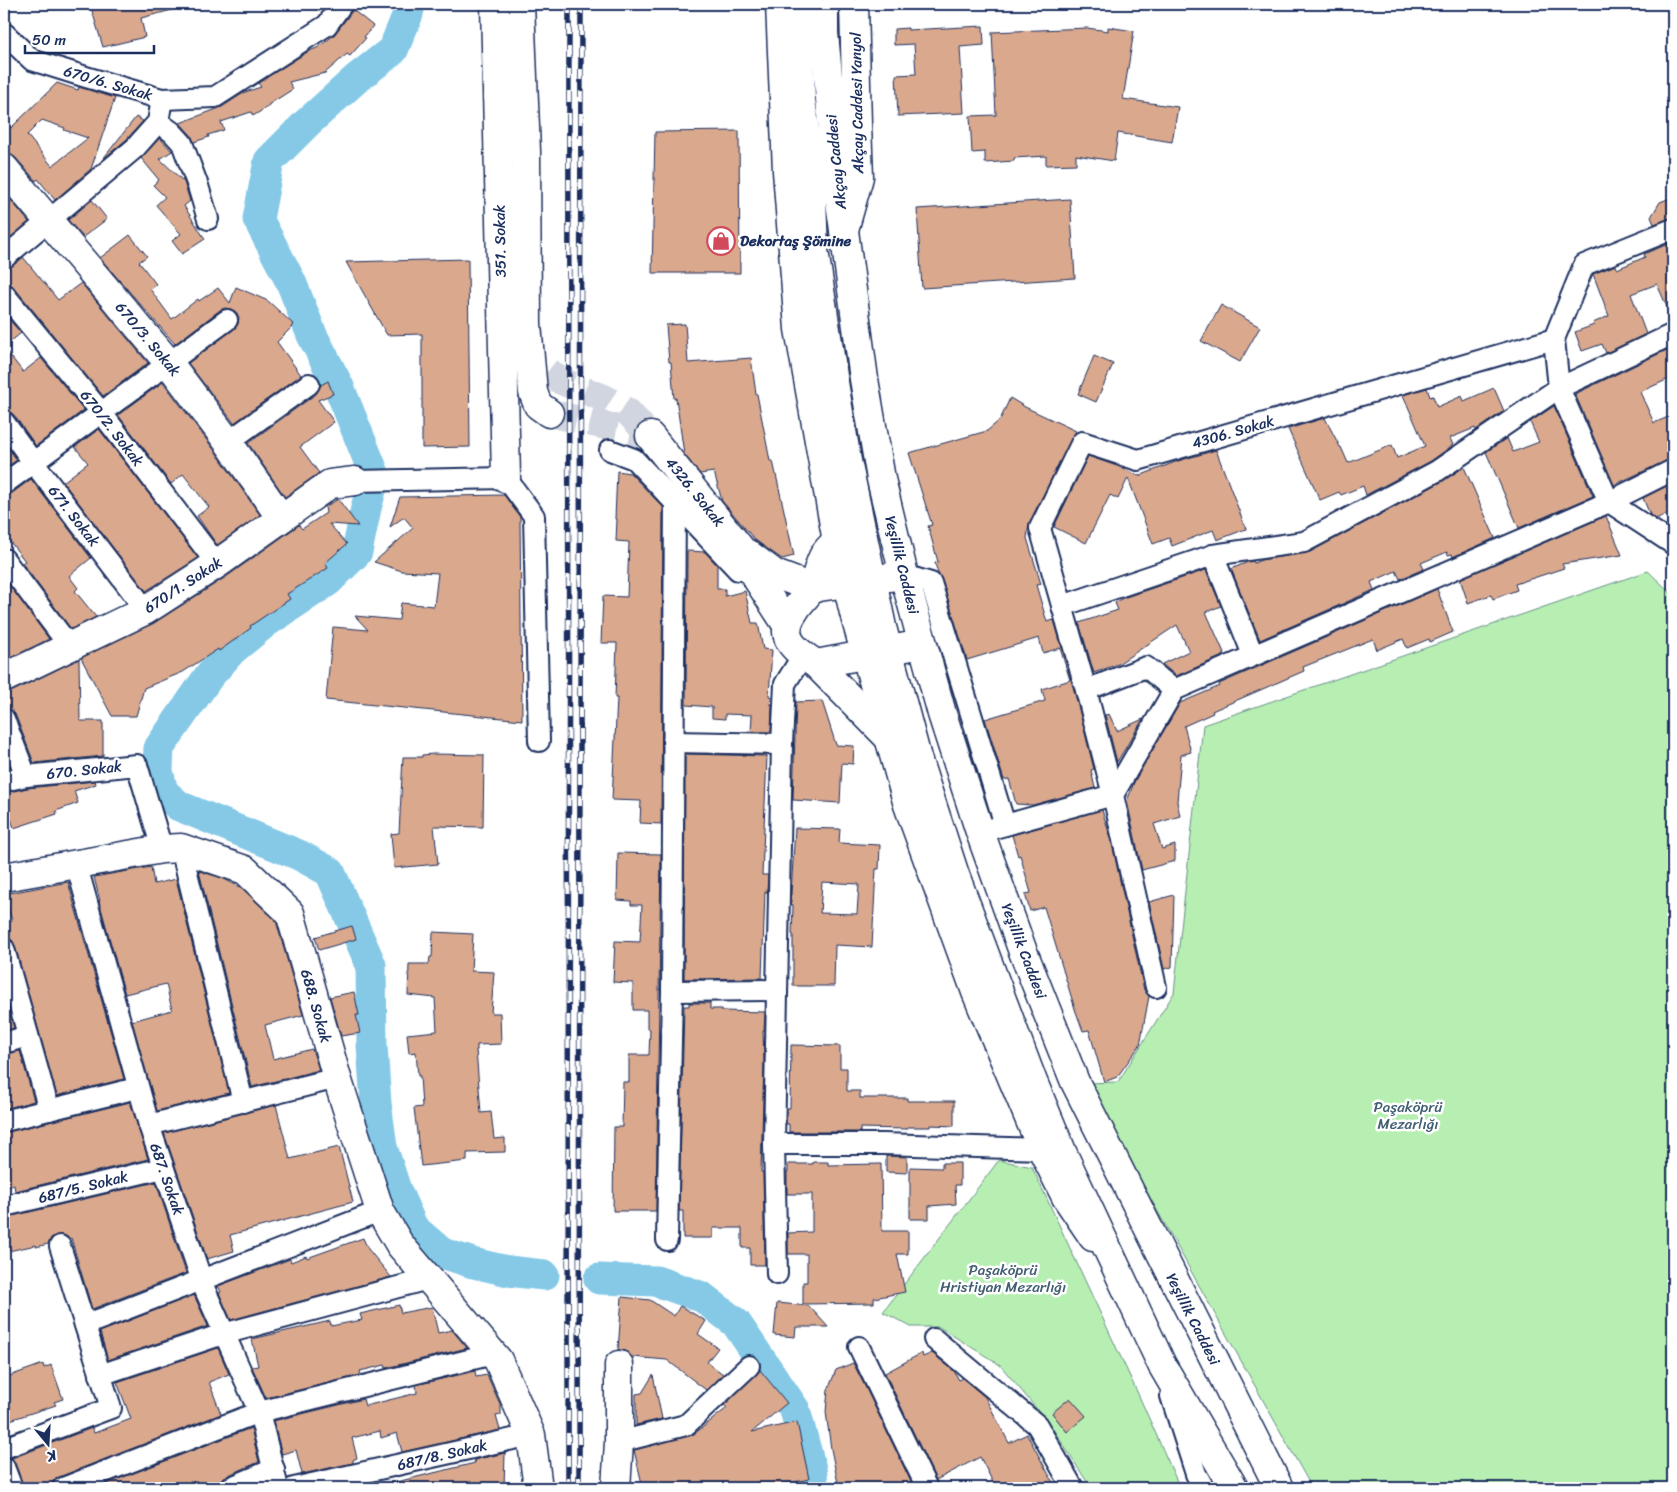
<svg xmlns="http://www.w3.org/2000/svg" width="1677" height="1492" font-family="Sriracha,sans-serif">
  <rect width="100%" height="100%" fill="#fff"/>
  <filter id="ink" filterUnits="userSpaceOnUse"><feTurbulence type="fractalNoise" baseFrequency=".02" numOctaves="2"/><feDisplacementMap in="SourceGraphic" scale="10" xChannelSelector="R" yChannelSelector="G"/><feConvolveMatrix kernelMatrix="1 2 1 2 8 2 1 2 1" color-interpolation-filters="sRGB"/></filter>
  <g filter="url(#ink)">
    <g fill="#b7efb2" stroke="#698f88">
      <path d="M1648,571L1673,595V1488H1312L1086,1083L1118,1082L1174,993L1203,725Z"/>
      <path d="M999,1160L1032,1167L1139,1396L1180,1488H1091L1051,1426L1000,1365L939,1327H911L883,1312Z"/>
    </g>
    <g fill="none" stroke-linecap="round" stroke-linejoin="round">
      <g stroke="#85c9e7" stroke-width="31">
        <path d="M410,4L408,14L393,50L356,79L307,123L269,161L258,219L291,282L312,335L339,387L375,476L366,508L357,552L328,581L266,622L232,650L209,676L159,748L158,771L163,792L179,806L299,855L330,872L371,965L372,1046L376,1103L382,1147L396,1190L413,1228L442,1253L473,1263L508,1271L544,1275"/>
        <path d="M599,1279L656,1281L702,1297L736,1323L795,1410L811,1469L814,1488"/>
      </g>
    </g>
    <g fill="#daa88d" stroke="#1b2f5e" fill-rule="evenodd">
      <path d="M90,4H175L176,9L141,18L145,37L103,47Z"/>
      <path d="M353,10L373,26L364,37L366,38L350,56L347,54L325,73L289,82L293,89L268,105L269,106L253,116L251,112L221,122L224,130L208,135L209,137L194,142L191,135L180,123L222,107L245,92L261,87L258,83L309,51L317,48L334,35Z"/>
      <path d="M983,26L984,45L960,47L964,113L898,116L896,75L916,74L914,44L894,45V29L908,28V30Z"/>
      <path d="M1108,27L1134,31L1123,99L1178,107L1172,142L1118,133L1114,161L1076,155V164L1046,165V156L1014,158V161L985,163V152L972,153L970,116L996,115L992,32L1087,28L1108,31Z"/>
      <path d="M57,83L78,90L79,87L115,98L91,169L55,200L38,179L36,181L16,158L10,154L4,153V118L11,128ZM42,120L65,128L64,130L88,138L52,166L27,135Z"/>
      <path d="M136,117L143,121L127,139L102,160Z"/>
      <path d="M739,131L740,273H652L655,132Z"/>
      <path d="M160,138L172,151L160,159L184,182L190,201L184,206L205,239L182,254L172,241L181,234L156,205L165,197L153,185L159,180L141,158Z"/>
      <path d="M4,192L29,222L4,243Z"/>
      <path d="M1673,197V217L1654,224L1651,217L1660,202Z"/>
      <path d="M1070,199L1075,278L922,288L917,209Z"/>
      <path d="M92,200L107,219L83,237L68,220Z"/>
      <path d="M130,235L147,256L139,262L156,284L150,289L172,319L198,299L199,301L218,288L230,303L236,287L268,301L294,325L277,342L301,375L234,423L188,363L234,329L238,324L239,318L237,313L231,309L225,308L220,310L175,344L100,258Z"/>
      <path d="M1673,242V321L1657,284L1631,294L1646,334L1606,353L1602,344L1582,351L1575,332L1594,325L1593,323L1609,316L1593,274L1616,265L1617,269L1645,257L1644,254Z"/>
      <path d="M23,257L58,300L81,283L148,363L103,396L13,286L4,279V270L11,267Z"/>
      <path d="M468,259L470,447L422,448V334L387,335L346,262Z"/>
      <path d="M1221,305L1260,327L1240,362L1201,341Z"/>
      <path d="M6,316L21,333L4,347V318Z"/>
      <path d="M685,324L688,363L751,358L756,394H757L770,461H773L794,556L782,559L755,540L722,501L714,472L700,474L684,454L676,398L674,399L671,362H669L666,325Z"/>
      <path d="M1673,347V377L1640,392L1654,423L1673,415V444L1668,447L1672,458L1614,485L1575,394Z"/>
      <path d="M4,348L23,372L41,358L84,410L36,446L14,415L9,411L4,410Z"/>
      <path d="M1094,356L1113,364L1096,402L1078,394Z"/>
      <path d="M328,381L333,394L318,400L334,422L300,447L319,473L285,497L248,443L316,394L321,385Z"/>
      <path d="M163,382L215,451L260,515L217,545L197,516L209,507L183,474L171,484L118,415Z"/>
      <path d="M1427,388L1430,397L1433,396L1437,407L1462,396L1464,401L1494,388L1504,411L1476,430L1475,428L1450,438L1453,445L1431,461L1366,495L1363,486L1341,495L1339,492L1320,500L1288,429L1325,418L1340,447H1341L1348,463L1392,445L1397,458L1425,446L1403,395Z"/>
      <path d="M1010,398L1025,407L1076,431L1029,523L1027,538L1041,584L1036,585L1047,622L1054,620L1075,693L1094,769L1091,770L1095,788L1033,805L1016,804L1009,779L1004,780L985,719L1045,701L1042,689L1070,680L1060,648L1043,653L1039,638L967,660L942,580L938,574L935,563L938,562L928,526L932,525L909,453L987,431L1000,420Z"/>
      <path d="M1554,406L1593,496L1519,528L1486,452L1507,438L1513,452L1539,442L1530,422Z"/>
      <path d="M99,429L198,558L146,591L63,482L88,463L75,447Z"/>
      <path d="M4,442L17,460L4,469Z"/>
      <path d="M1216,450L1246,529L1217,540L1213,530L1172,546L1169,538L1153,544L1128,478L1118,499L1110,495L1086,543L1054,527L1088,456L1117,466L1139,476L1178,461Z"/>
      <path d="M1464,467L1495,538L1453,557L1452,554L1448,555L1447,552L1421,563L1424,569L1400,579L1396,571L1371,582L1374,590L1260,640L1231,569L1248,562L1253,561L1254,563L1261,560L1310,552L1443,481Z"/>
      <path d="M617,471L630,473L663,507L661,824L640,823L641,801L612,800L617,698H615L617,643H601L603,596L627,597L629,542L616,541L617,519H615Z"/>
      <path d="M31,479L91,558L69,576L78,588L75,591L96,617L71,629L22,563L25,561L4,534V496L11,494Z"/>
      <path d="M1673,483V511L1656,519L1650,515L1643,498Z"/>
      <path d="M504,495L520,517L522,720L326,700L333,627L368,630L355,616L399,620L401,603L434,606L438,573L402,571L374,562L413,528L404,517L390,527L400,497Z"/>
      <path d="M338,499L358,526L329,524L347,544L325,563L328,568L287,594L290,599L250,626L251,628L219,651L218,649L183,672L144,688L136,716H112L81,658L154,623L226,577L299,525L302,529L326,513L325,507Z"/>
      <path d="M1606,516L1622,555L1562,564L1564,568L1515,584L1517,590L1493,599L1491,595L1468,603L1460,579Z"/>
      <path d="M687,551L705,552L717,565V589H725V596L745,591L752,623H758L763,649L772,650L769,696H771L770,704H772L771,732H751L752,715L725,714V719L712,718V707L686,705Z"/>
      <path d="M1206,570L1221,606L1206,612L1225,655L1176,676L1162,664L1189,651L1177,625L1118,664L1094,673L1079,623L1118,610L1115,603L1123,598Z"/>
      <path d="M4,578L49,639L4,661Z"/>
      <path d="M1437,589L1453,632L1430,642L1429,639L1407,648L1403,639L1377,650L1373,639L1303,667L1304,671L1212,711L1213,713L1184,726L1191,752L1181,755L1177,802L1180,816L1154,824L1162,849L1175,845V861L1142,870L1127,801L1135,780L1180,703L1220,686L1219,684Z"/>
      <path d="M79,659L80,721H103V756L34,763L15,714L11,710L4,707V693L11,692Z"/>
      <path d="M822,701L836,745L854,746L853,764L842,763L840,803L793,800L796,702Z"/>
      <path d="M1109,714L1117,731L1143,719L1117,762L1105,715Z"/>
      <path d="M4,751L10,767L4,769Z"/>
      <path d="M434,754L484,755L483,827L434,826L438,864L394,868L391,834L399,833L403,757H422V755Z"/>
      <path d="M685,754L767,756L762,875H768L767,892H765L762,978L684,979Z"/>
      <path d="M95,781L96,784L74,791L78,803L56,811L57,814L14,828L11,819L4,821V793L28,788Z"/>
      <path d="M1102,810L1111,839L1144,990L1149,996L1140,1045L1117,1077L1104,1082L1089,1030L1083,1031L1075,1009L1044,907L1030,911L1025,894L1031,893L1020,855L1018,856L1012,835Z"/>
      <path d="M795,828L840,829L839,843L880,845L879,869H876L872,947L835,945L834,986H793V934H792L793,905H791V893ZM822,882L859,884L857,914L820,913Z"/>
      <path d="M618,853L661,854L656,1211H613L614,1127H622L623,1082H629V1055H649L650,1029H647V1010H633V983L613,982L615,941L640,942L642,905H631V901L617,900Z"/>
      <path d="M151,867L154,884L176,879L229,1093L157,1111L132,1021L172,1010L166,984L125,994L99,901H100L94,877Z"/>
      <path d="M199,871L222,878L242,888L276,921L303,1015L265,1025L273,1059L312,1049L319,1070L252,1087Z"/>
      <path d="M68,882L124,1079L57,1096L15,946L12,940L4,937V922L12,921L4,894Z"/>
      <path d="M1174,895L1172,967L1164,969L1149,902Z"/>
      <path d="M352,926L356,939L319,950L315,937Z"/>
      <path d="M433,932L473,934L471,971L494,972L491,1013H500L501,1044L477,1045V1050H476L481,1113L491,1112L494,1139L505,1138V1152L467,1153V1161L421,1166L414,1108L422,1107L420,1076H418L416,1052L409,1053L407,1034L437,1031L435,998L408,995L409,964H429L430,957H432Z"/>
      <path d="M4,992L14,1028L4,1031Z"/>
      <path d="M354,992L359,1015H356L360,1033L341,1036L330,997Z"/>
      <path d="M689,1003H710V1009H722V1011L765,1012L764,1031H763L764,1062L761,1172H763L765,1265H750V1248H742V1228H713V1238H683V1211H679L684,1006H689Z"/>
      <path d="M791,1045L840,1046V1068H847V1091H860V1098H907V1101H954V1126L930,1125V1127H907V1129L860,1128V1132H789V1124H786L787,1108H790Z"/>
      <path d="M20,1051L34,1101L4,1109V1055Z"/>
      <path d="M130,1102L148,1159L15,1191L14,1185L4,1188V1133Z"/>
      <path d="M276,1105L290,1159L339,1147L353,1202L230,1235L234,1251L207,1259L164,1133Z"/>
      <path d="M886,1156L907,1157V1173L886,1172Z"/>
      <path d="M813,1162H828V1165L881,1164L882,1231H908V1254H897L905,1292L874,1298V1303L803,1304V1282H807V1254H788V1233L812,1232V1194H787V1172H788V1164H813Z"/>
      <path d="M942,1163H960V1185H955L956,1204L929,1206V1219H910V1167L942,1168Z"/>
      <path d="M156,1182L186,1273L92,1309L71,1238L69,1239L63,1235H57L51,1238L48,1244L36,1247V1245L4,1252V1218Z"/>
      <path d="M363,1238L368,1249L391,1277L231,1320L219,1293L221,1292L218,1286L290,1259L291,1262L306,1256L307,1258Z"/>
      <path d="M194,1295L208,1326L108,1360L100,1332Z"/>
      <path d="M622,1297L650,1300L674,1316L680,1306L706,1321L698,1334L718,1348L707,1362L723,1374L706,1390L667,1360L632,1357L626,1351L618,1350Z"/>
      <path d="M777,1303L809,1306L828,1327H796L795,1337L774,1335Z"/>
      <path d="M399,1305L401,1313L432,1307L438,1333L452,1330L467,1348L386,1368L385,1365L360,1371L361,1375L266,1398L252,1367L258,1366L252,1339L330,1321L331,1326L362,1320L360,1314Z"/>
      <path d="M218,1348L229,1374L209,1382L221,1414L59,1477L53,1481L51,1488H24L15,1463L12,1458L92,1428L94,1433L131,1419L117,1382Z"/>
      <path d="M922,1353L923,1357L932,1353L954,1371L959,1380L962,1378L985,1397L1009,1443L1027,1434L1056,1488H996L980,1457L936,1480L885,1373Z"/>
      <path d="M853,1363L864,1384L914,1488H839L831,1449L826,1412L828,1390L836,1370Z"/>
      <path d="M43,1364L44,1368L51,1365L63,1399L54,1402L56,1405L4,1422V1378Z"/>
      <path d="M760,1370L787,1403L752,1432L797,1422L809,1479L782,1485L783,1488H643L634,1450L694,1434L727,1408L724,1405Z"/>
      <path d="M475,1371L476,1377L487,1375L501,1406V1415L496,1416L500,1430L402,1452L397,1433L381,1438L380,1431L352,1438L357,1458L353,1460V1463L302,1474L296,1450L282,1454L273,1421L363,1399L365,1406L417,1393L416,1385Z"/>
      <path d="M653,1375L662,1419L636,1425V1394L642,1393Z"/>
      <path d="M1070,1398L1086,1416L1067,1432L1052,1413Z"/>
      <path d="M251,1428L259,1462L224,1477L219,1481L217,1488H95Z"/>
      <path d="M505,1453L504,1488H393L392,1483L475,1463L474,1460Z"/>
    </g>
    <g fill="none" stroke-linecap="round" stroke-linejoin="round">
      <g stroke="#d1d5df" stroke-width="28" stroke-dasharray="28 14" stroke-linecap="butt">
        <path d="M548,371L561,381L604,398L628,412L650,436"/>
        <path d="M549,413L650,436"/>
      </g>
      <defs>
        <g id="street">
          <path d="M4,33L32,60L86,77L162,99L215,97L327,25L342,4"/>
          <path d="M158,122L172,132L182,143L198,186L208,219"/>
          <path d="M4,258L135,148L158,122L162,99"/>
          <path d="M4,294L101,412L217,564"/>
          <path d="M1673,334L1559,388L1609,502L1673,544"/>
          <path d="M4,422L33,462L146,610"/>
          <path d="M228,442L309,384"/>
          <path d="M610,450L634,459L738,570L750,568"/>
          <path d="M355,481L506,478L534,516L539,741"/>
          <path d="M4,484L227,320"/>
          <path d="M1213,555L1253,655"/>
          <path d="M4,559L70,647"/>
          <path d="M904,575L931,583L1005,825"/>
          <path d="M1062,606L1213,555L1304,542L1437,471L1559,388L1554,339L1584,265L1673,229"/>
          <path d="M1086,690L1146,667L1174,690"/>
          <path d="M4,719L26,776"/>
          <path d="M673,742L782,744"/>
          <path d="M4,781L26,776L137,765L162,849"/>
          <path d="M980,832L1113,795L1086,690L1040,528L1082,442L1138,460L1554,339"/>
          <path d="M181,848L243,1102"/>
          <path d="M76,863L149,1125L205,1290L259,1412L278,1488"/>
          <path d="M4,949L49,1110"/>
          <path d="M1156,987L1113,795L1174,690L1609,502L1673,470"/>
          <path d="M672,991L777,990"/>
          <path d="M4,1043L28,1036"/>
          <path d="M4,1121L137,1088"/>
          <path d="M149,1125L337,1078"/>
          <path d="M774,1144H883L1042,1149"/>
          <path d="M4,1206L163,1168"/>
          <path d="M667,1240L672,991L675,501"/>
          <path d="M777,1274L774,1144L782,744L785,684L803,655"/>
          <path d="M85,1325L380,1211"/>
          <path d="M934,1339L1037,1425L1073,1488"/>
          <path d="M859,1347L927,1488"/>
          <path d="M100,1375L223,1334L428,1279"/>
          <path d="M1171,1396L1196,1474L1204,1488"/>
          <path d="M619,1442L686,1425L749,1366"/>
          <path d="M4,1448L111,1408L60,1246"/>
          <path d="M4,1467L12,1488"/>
          <path d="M63,1488L259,1412L493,1354"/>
          <path d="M229,1488L274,1469"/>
          <path d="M294,1488L531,1435"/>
        </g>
        <g id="secondary">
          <path d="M495,4L506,478"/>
          <path d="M520,4L526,152L527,324L533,392L538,405L549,413"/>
          <path d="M780,4L787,171L799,329L836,536L854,613L908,805L976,992L1042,1149L1066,1197L1093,1237"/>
          <path d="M4,168L168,362L228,442L281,518"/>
          <path d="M844,230L859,177L857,124L854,4"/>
          <path d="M650,436L740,548L750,568L787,625"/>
          <path d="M837,541C832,545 827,550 824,555C818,565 817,578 812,588C807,596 800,602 795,610C776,636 794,650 816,664L922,644"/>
          <path d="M748,554L775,574L812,588L904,575"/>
          <path d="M816,664L887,736"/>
          <path d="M4,678L146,610L217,564L330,484L355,481"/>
          <path d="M4,877L162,849L181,848L245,870L290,913L337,1078L380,1211L400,1245L498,1360L531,1435L538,1488"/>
          <path d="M616,1488L619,1442V1365"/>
        </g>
        <g id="highway">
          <path d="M797,4L801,100L811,173L814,250L833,376L847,461L882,627L917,758L955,875L1033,1082L1063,1154L1162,1365L1234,1488"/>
          <path d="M824,4V33L838,186L864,379L881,479L904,575L942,714L980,832L1022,949L1075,1082L1279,1488"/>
        </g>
      </defs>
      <use href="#street" stroke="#1b2f5e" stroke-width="24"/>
      <use href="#secondary" stroke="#1b2f5e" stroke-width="31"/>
      <use href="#highway" stroke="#1b2f5e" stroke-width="31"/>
      <use href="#street" stroke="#fff" stroke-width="20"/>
      <use href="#secondary" stroke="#fff" stroke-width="28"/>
      <use href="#highway" stroke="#fff" stroke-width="28"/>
      <defs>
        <g id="rail">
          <path d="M568,1488L569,4"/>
          <path d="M579,1488L581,4"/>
        </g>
      </defs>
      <use href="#rail" stroke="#1b2f5e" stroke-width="5.5"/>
      <use href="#rail" stroke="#fff" stroke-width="4" stroke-dasharray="11" stroke-linecap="butt"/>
    </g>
  </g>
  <defs>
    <symbol id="shop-ring" viewBox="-11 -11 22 22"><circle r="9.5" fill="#fff" stroke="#d1495b" stroke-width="1.5"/><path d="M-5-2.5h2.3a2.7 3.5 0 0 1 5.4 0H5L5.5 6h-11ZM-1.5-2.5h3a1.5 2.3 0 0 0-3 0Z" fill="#d1495b"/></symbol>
  </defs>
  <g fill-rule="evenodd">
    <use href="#shop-ring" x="705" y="225" width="32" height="32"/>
  </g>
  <g text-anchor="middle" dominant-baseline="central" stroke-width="5" stroke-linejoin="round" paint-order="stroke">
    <g font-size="15" fill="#1b2f5e" stroke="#fff">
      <text transform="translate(108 83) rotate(16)">670/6. Sokak</text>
      <text transform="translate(857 103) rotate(-91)">Akçay Caddesi Yanyol</text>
      <text transform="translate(836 162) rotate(-96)">Akçay Caddesi</text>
      <text transform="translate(500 241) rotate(-91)">351. Sokak</text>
      <text transform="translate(148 339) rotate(50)">670/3. Sokak</text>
      <text transform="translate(112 428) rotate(52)">670/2. Sokak</text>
      <text transform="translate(1233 432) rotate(-16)">4306. Sokak</text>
      <text transform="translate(695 492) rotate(51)">4326. Sokak</text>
      <text transform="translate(74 516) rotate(52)">671. Sokak</text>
      <text transform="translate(902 565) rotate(76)">Yeşillik Caddesi</text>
      <text transform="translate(183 585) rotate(-33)">670/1. Sokak</text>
      <text transform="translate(84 770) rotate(-6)">670. Sokak</text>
      <text transform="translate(1024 951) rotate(69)">Yeşillik Caddesi</text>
      <text transform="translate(316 1006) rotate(74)">688. Sokak</text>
      <text transform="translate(167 1179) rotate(71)">687. Sokak</text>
      <text transform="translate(83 1187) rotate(-14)">687/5. Sokak</text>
      <text transform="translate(1193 1319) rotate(63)">Yeşillik Caddesi</text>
      <text transform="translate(442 1455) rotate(-13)">687/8. Sokak</text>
    </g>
    <g font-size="15" font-weight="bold" fill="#1b2f5e" stroke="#fff" text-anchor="start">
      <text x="740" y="241">Dekortaş Şömine</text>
    </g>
    <g font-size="15" fill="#425f73" stroke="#fff">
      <text x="1408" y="1107">Paşaköprü<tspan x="1408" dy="17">Mezarlığı</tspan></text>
      <text x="1003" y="1270">Paşaköprü<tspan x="1003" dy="17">Hristiyan Mezarlığı</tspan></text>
    </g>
  </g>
  <rect width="1677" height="1492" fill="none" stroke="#fff" stroke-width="20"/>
  <rect x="10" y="10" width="1657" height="1472" fill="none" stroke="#1b2f5e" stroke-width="2" filter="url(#ink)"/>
  <g transform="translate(48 1444) rotate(162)" stroke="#ffffff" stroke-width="4" paint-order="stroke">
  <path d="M0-4L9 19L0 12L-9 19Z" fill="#1b2f5e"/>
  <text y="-8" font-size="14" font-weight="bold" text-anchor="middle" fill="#1b2f5e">K</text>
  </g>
  <path d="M25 45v8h129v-8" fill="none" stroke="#1b2f5e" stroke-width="2.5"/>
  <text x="32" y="45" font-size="15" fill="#1b2f5e" stroke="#ffffff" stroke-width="4" paint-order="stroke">50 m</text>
</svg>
